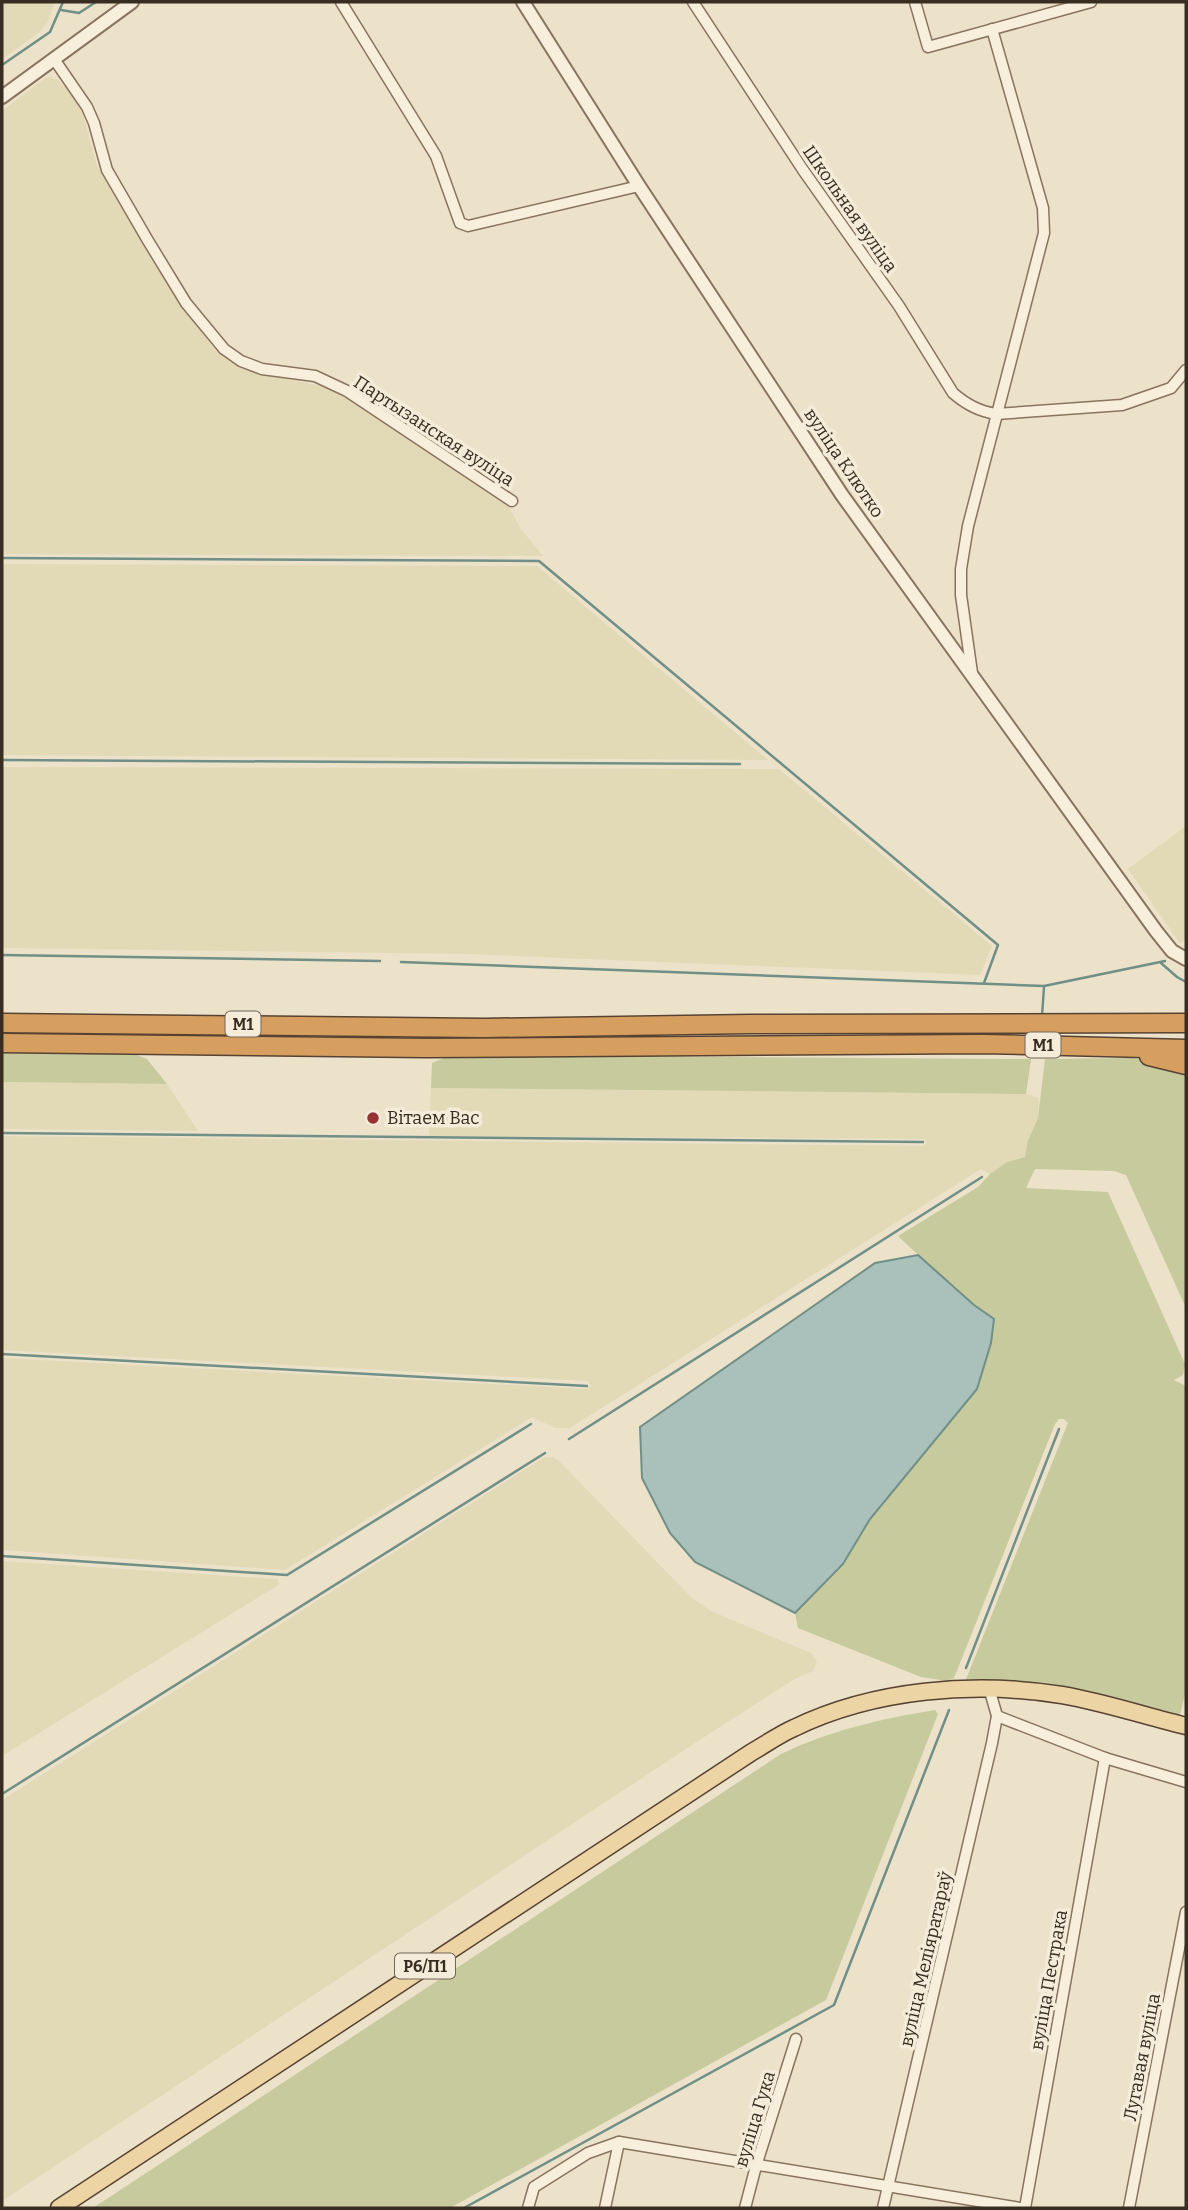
<svg xmlns="http://www.w3.org/2000/svg" width="1188" height="2210" font-family="Bitter,serif">
  <rect width="100%" height="100%" fill="#ece1c9"/>
  <g fill="#e2dab7">
    <path d="M2,2H55L47,23L40,32L2,59Z"/>
    <path d="M50,77L58,80L73,95L83,115L97,166L181,305L213,348L228,360L246,370L321,386L349,398L507,504L521,529L543,556L2,554V111L45,78Z"/>
    <path d="M2,564L537,566L768,760L2,755Z"/>
    <path d="M2,767L779,769L992,946L980,975L467,954L2,948Z"/>
    <path d="M1186,826V939L1180,943L1128,869Z"/>
    <path d="M2,1082L167,1084L198,1131L2,1129Z"/>
    <path d="M431,1088L1026,1094L1039,1098L1038,1118L1028,1140L1025,1157L1007,1162L990,1174L981,1169L570,1428H555L532,1417L285,1570L2,1550V1358L586,1389L591,1386L588,1381L2,1350V1136L923,1146L927,1143L924,1139L429,1136Z"/>
    <path d="M553,1457L561,1463L692,1598L711,1611L811,1653L817,1661L813,1671L795,1679L698,1741L2,2201V1800L543,1458Z"/>
    <path d="M2,1561L277,1579L280,1584L2,1756Z"/>
  </g>
  <g fill="#c6ca9d">
    <path d="M2,1051L134,1054L147,1059L167,1084L2,1082Z"/>
    <path d="M451,1055L1031,1059L1026,1094L431,1088L432,1063Z"/>
    <path d="M1134,1058L1186,1071V1308L1126,1175L1114,1171L1035,1169L1026,1188L1108,1192L1185,1364L1183,1375L1174,1380L1186,1386V1690L1180,1715L1084,1690L1013,1682H965L1068,1423L1064,1419H1059L1055,1424L954,1678L947,1681L921,1677L798,1628L795,1613L843,1564L993,1319L948,1283L898,1236L978,1187L990,1174L1007,1162L1025,1157L1028,1140L1038,1118L1045,1059Z"/>
    <path d="M935,1710L938,1714L826,2000L450,2208H93L781,1754C831,1730 881,1719 935,1710Z"/>
  </g>
  <path fill="#a9c1ba" stroke="#708f87" stroke-width="2" d="M918,1255L974,1305L994,1319L991,1343L977,1389L870,1519L843,1564L795,1613L695,1562L670,1533L642,1478L640,1427L875,1263Z"/>
  <g fill="none" stroke-linecap="round" stroke-linejoin="round">
    <g stroke="#708f87" stroke-width="2.5">
      <path d="M61,10L79,13L96,2"/>
      <path d="M2,65L50,32L63,2"/>
      <path d="M2,558L539,561L998,945L984,983"/>
      <path d="M2,760L740,764"/>
      <path d="M2,955L380,961"/>
      <path d="M401,962L1044,986L1165,961"/>
      <path d="M1161,963L1177,977L1186,982"/>
      <path d="M1042,1016L1044,987"/>
      <path d="M2,1133L923,1142"/>
      <path d="M2,1354L587,1386"/>
      <path d="M569,1439L982,1177"/>
      <path d="M2,1556L287,1575L531,1424"/>
      <path d="M966,1668L1059,1429"/>
      <path d="M2,1794L545,1453"/>
      <path d="M464,2208L834,2005L949,1710"/>
    </g>
    <defs>
      <g id="minor">
        <path d="M341,2L436,156L460,223L468,226L639,186"/>
        <path d="M693,2L803,170L899,306L953,393C967,405 979,411 996,414L1122,405L1171,388L1186,370"/>
        <path d="M915,2L928,47L1091,2"/>
        <path d="M54,59L87,107L94,123L107,170L147,239L186,303L224,349L241,361L262,369L315,376L347,391L512,501"/>
        <path d="M972,673L961,595V569L968,526L1044,233L1043,208L992,29"/>
        <path d="M997,1716L1105,1758L1186,1782"/>
        <path d="M528,2208L534,2187L588,2153L619,2142L1020,2208"/>
        <path d="M605,2208L619,2142"/>
        <path d="M745,2208L756,2166L796,2039"/>
        <path d="M883,2208L992,1743L997,1716L989,1688"/>
        <path d="M1025,2208L1105,1758"/>
        <path d="M1129,2208L1186,1912"/>
      </g>
      <g id="tertiary">
        <path d="M523,2L639,186L842,495L1156,931L1172,951L1186,959"/>
        <path d="M2,97L132,2"/>
      </g>
      <path id="primary" d="M59,2208L752,1752C766,1744 780,1734 794,1728C874,1689 975,1681 1062,1695C1103,1702 1145,1716 1186,1726"/>
      <g id="motorway">
        <path d="M2,1023L484,1028L751,1024L1186,1023"/>
        <path d="M2,1043L425,1048L984,1044L1186,1049"/>
        <path d="M1149,1056L1186,1065"/>
      </g>
    </defs>
    <use href="#minor" stroke="#88745e" stroke-width="13"/>
    <use href="#tertiary" stroke="#88745e" stroke-width="16"/>
    <use href="#primary" stroke="#564232" stroke-width="19"/>
    <use href="#motorway" stroke="#564232" stroke-width="21"/>
    <use href="#minor" stroke="#f7efdc" stroke-width="10"/>
    <use href="#tertiary" stroke="#f7efdc" stroke-width="12"/>
    <use href="#primary" stroke="#edd4a4" stroke-width="16"/>
    <use href="#motorway" stroke="#d69f60" stroke-width="18"/>
  </g>
  <circle fill="#943234" stroke="#f4ecd8" stroke-width="2.5" cx="373" cy="1118" r="7"/>
  <g text-anchor="middle" dominant-baseline="central" stroke-width="7" stroke-linejoin="round" paint-order="stroke">
    <g fill="#f4ecd8" stroke="#716658" stroke-width="2">
      <rect x="225.5" y="1011.5" width="35" height="25" rx="5"/>
      <rect x="1025.5" y="1032.5" width="35" height="25" rx="5"/>
      <rect x="395" y="1953.5" width="60" height="25" rx="5"/>
    </g>
    <g font-size="16" font-weight="bold" fill="#392c21">
      <text x="243" y="1024">М1</text>
      <text x="1043" y="1045">М1</text>
      <text x="425" y="1966">Р6/П1</text>
    </g>
    <g font-size="18" fill="#392c21" stroke="#f4ecd8">
      <text transform="translate(850 209) rotate(55)">Школьная вуліца</text>
      <text transform="translate(434 431) rotate(33)">Партызанская вуліца</text>
      <text transform="translate(844 463) rotate(56)">вуліца Клютко</text>
      <text transform="translate(926 1959) rotate(-77)">вуліца Меліяратараў</text>
      <text transform="translate(1049 1980) rotate(-80)">вуліца Пестрака</text>
      <text transform="translate(1142 2057) rotate(-79)">Лугавая вуліца</text>
      <text transform="translate(755 2119) rotate(-73)">вуліца Гука</text>
    </g>
    <g font-size="18" fill="#392c21" stroke="#f4ecd8" text-anchor="start">
      <text x="387" y="1118">Вітаем Вас</text>
    </g>
  </g>
  <rect width="1188" height="2210" fill="none" stroke="#392c21" stroke-width="7"/>
</svg>
